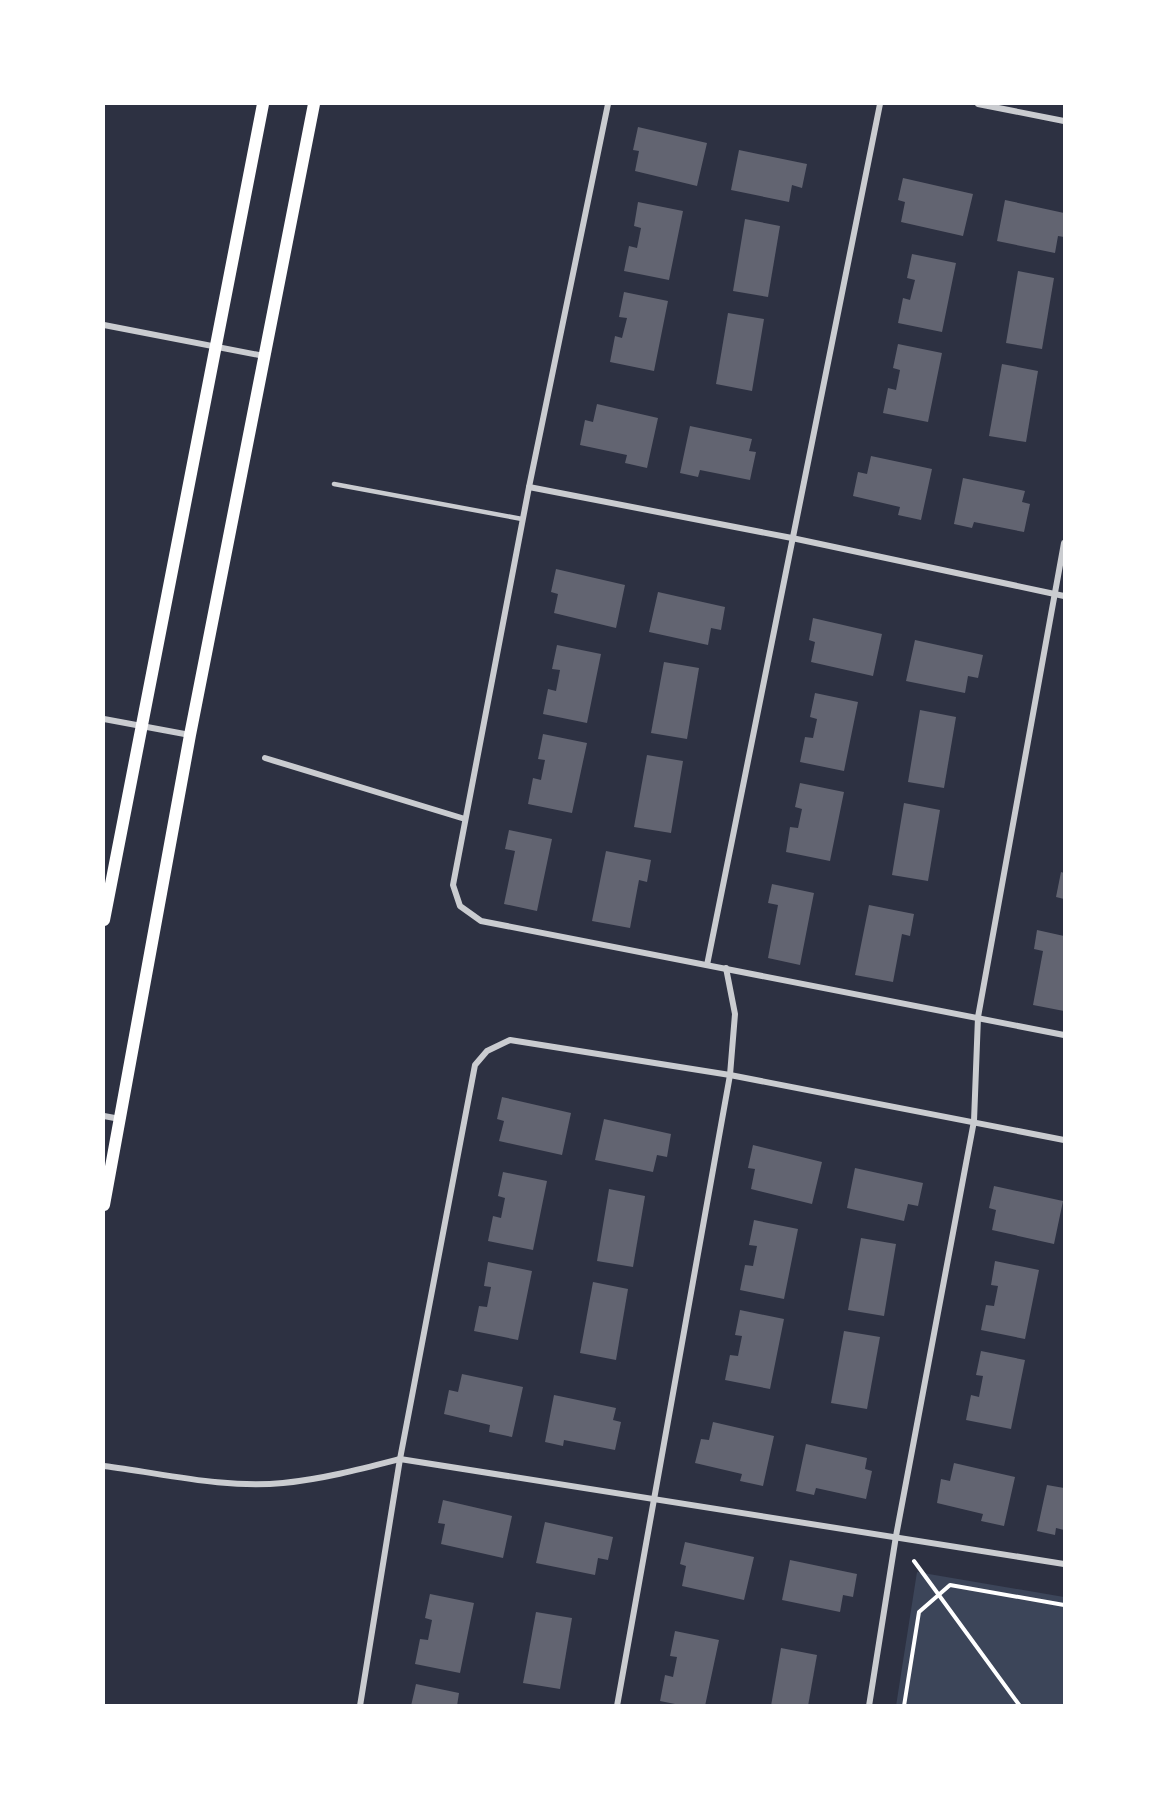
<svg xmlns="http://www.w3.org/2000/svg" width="1168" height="1809" font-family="Bitter,serif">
  <rect width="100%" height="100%" fill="#2d3142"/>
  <path fill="#3c4559" d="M917,1572L1064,1597V1705L896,1706Z"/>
  <g fill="#626471">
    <path d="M638,127L707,143L697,186L635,171L639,151L633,150Z"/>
    <path d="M739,150L807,164L802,188L792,185L789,202L731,190Z"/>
    <path d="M903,178L973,194L963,236L901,222L905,202L898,200Z"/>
    <path d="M1005,200L1064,213V237L1058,236L1055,253L997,241Z"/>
    <path d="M638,202L683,211L669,280L624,271L629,246L637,248L641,228L634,226Z"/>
    <path d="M745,219L780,226L768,297L733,291Z"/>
    <path d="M912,254L956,263L942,332L898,323L903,298L910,300L915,280L907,278Z"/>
    <path d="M1018,271L1054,278L1042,349L1006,343Z"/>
    <path d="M624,292L668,301L654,371L610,362L615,336L622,338L627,318L619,317Z"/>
    <path d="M728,313L764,319L752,391L716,384Z"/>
    <path d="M898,344L942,353L928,422L883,413L888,388L896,390L900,370L893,368Z"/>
    <path d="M1002,364L1038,371L1026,442L989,436Z"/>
    <path d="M597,404L658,418L647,468L625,463L627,455L580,445L585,420L593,422Z"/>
    <path d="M690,426L752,439L749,451L756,452L750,480L700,470L698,477L680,473Z"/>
    <path d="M871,456L932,469L921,520L898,515L900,507L853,496L858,472L867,474Z"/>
    <path d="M963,478L1025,491L1022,502L1030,504L1024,532L974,522L972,528L954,524Z"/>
    <path d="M556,569L625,585L616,628L554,613L558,594L551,592Z"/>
    <path d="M658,592L725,607L721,630L711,628L708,645L649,632Z"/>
    <path d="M813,618L882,634L873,676L811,662L815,642L809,640Z"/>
    <path d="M915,640L983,655L978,678L968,676L965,693L906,681Z"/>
    <path d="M557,645L601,654L587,723L543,714L548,689L556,691L560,670L552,669Z"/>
    <path d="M664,662L699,668L687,739L651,733Z"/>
    <path d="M815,693L858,702L844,771L800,762L805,737L813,738L817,719L810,717Z"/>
    <path d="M920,710L956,717L944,788L908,782Z"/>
    <path d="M543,734L587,743L572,813L528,804L533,778L541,780L545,760L538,759Z"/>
    <path d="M647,755L683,761L671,833L634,827Z"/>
    <path d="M800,783L844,792L830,861L786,852L790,827L798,828L802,809L795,807Z"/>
    <path d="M904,803L940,810L928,881L892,875Z"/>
    <path d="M509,830L552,839L537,911L504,904L515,851L505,849Z"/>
    <path d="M606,851L651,860L647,882L639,880L630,928L592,921Z"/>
    <path d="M1061,872L1064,873V899L1056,897Z"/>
    <path d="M772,884L814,893L800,965L768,958L778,905L768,903Z"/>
    <path d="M869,905L914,914L910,936L902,934L893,982L855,975Z"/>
    <path d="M1037,930L1064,936V1011L1033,1005L1043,951L1034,949Z"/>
    <path d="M502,1097L571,1113L562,1155L499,1141L504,1121L497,1119Z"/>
    <path d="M604,1119L671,1134L667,1157L657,1155L653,1172L595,1160Z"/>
    <path d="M753,1145L822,1162L812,1204L751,1189L755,1169L748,1168Z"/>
    <path d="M855,1168L923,1183L918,1206L908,1204L904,1221L847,1208Z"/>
    <path d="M503,1172L547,1181L533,1250L488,1241L493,1216L501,1218L505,1198L498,1196Z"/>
    <path d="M994,1186L1063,1201L1054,1244L992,1230L996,1210L989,1208Z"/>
    <path d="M609,1189L645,1196L633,1267L597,1261Z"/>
    <path d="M754,1220L798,1229L784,1299L740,1290L745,1265L753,1266L757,1246L749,1245Z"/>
    <path d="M861,1238L896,1244L884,1316L848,1310Z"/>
    <path d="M995,1261L1039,1270L1025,1339L981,1330L986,1305L994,1306L998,1286L991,1285Z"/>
    <path d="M488,1262L532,1271L518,1340L474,1331L479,1306L487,1307L491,1287L484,1286Z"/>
    <path d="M593,1282L628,1289L616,1360L580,1353Z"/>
    <path d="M740,1310L784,1319L770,1389L725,1380L730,1355L738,1356L742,1336L735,1335Z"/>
    <path d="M844,1331L880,1337L867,1409L831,1403Z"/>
    <path d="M981,1351L1025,1360L1011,1429L966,1420L971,1395L979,1397L983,1376L976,1375Z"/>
    <path d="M462,1374L523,1387L512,1437L489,1432L490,1425L444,1414L449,1390L458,1392Z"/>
    <path d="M554,1395L616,1408L613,1420L621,1422L615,1450L564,1440L563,1446L545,1442Z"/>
    <path d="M713,1422L774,1436L763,1486L740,1481L742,1474L695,1463L701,1439L709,1440Z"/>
    <path d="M806,1444L867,1458L865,1469L872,1471L866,1499L816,1488L814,1495L796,1491Z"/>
    <path d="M954,1463L1015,1477L1004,1526L981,1521L983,1514L937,1503L941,1479L950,1481Z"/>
    <path d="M1047,1485L1064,1488V1530L1056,1528L1055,1535L1037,1531Z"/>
    <path d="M443,1500L512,1516L503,1558L441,1544L445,1524L438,1523Z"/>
    <path d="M545,1522L613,1537L608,1560L598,1558L595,1575L536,1563Z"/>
    <path d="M685,1542L754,1557L744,1600L682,1586L686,1566L680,1564Z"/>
    <path d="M790,1560L857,1574L853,1597L843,1595L840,1612L782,1600Z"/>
    <path d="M430,1594L474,1603L460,1673L415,1664L420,1639L428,1640L432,1620L425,1618Z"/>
    <path d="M536,1612L572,1618L560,1689L523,1683Z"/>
    <path d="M675,1631L719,1640L705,1706H685L660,1701L665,1675L673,1677L677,1657L670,1656Z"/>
    <path d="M781,1648L817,1655L808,1706H771Z"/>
    <path d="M416,1684L459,1693L457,1706H411Z"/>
  </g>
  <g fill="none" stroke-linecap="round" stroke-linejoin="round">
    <g stroke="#fff" stroke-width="4">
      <path d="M914,1561L1020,1706"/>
      <path d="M904,1706L919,1612L950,1585L1064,1605"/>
    </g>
    <path stroke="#caccd0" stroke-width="4.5" d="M334,484L522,519"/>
    <g stroke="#caccd0" stroke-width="6">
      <path d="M608,104L529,487L453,885L460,906L481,921L1064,1035"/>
      <path d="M978,104L1064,121"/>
      <path d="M104,325L264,356"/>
      <path d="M529,487L792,538L1064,596"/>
      <path d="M104,719L190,735"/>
      <path d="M265,758L465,819"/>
      <path d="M707,965L880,104"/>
      <path d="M104,1116L120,1119"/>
      <path d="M104,1466C161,1473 224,1489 283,1483C323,1479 361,1469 400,1459L1064,1564"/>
      <path d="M360,1706L400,1459L475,1065L487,1051L510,1040L730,1075L1064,1140"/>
      <path d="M617,1706L730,1075L735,1014L726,968"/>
      <path d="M869,1706L896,1536L974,1121L978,1017L1064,543"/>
    </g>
    <g stroke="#fff" stroke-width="12">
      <path d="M104,920L263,104"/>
      <path d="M104,1205L190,735L314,104"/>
    </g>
  </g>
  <rect width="1168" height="1809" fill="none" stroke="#ffffff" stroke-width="210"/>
</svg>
